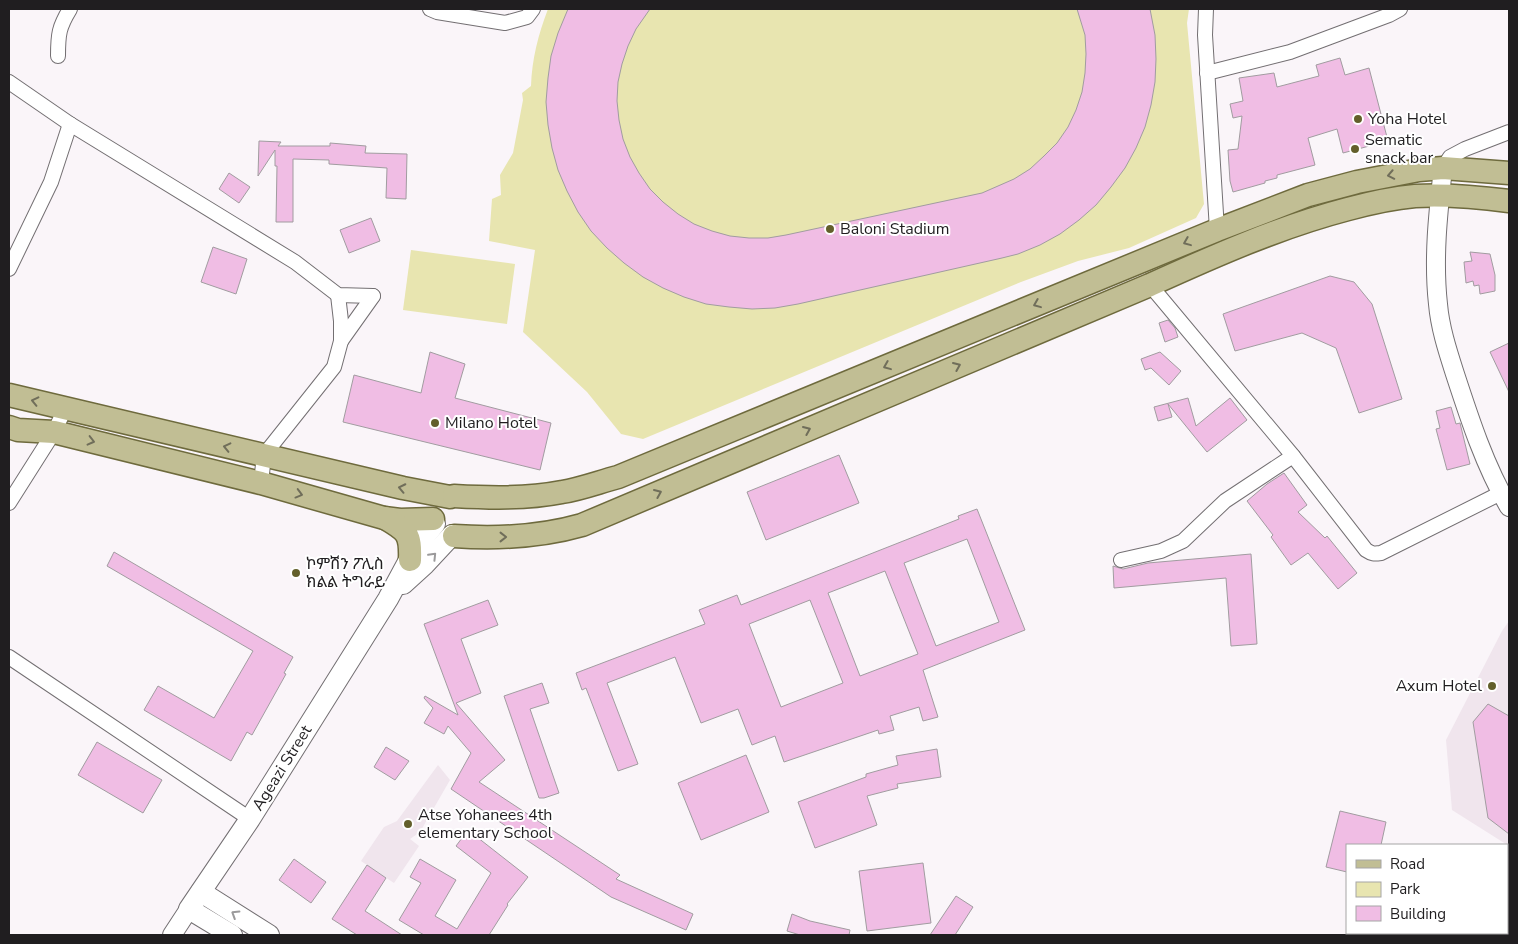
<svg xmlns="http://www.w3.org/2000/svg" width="1518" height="944" font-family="'Nunito Sans','Noto Sans Ethiopic',sans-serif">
  <rect width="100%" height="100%" fill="#faf5f9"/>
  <g fill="#f0e5ed">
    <path d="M1509,621V846L1452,810L1446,740L1502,631Z"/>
    <path d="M438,765L450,780L420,832L410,839L419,846L394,883L361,861L384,827L397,821Z"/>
  </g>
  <g fill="#e8e5b0">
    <path d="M548,9H1189L1187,23L1204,204L1196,218L1129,248L1078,261L1021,282L643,439L621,434L587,392L523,332L535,250L489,241L492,199L501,195L500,175L513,153L523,100L522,93L531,86C532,59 538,35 548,9Z"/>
    <path d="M411,250L515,264L507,324L403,310Z"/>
  </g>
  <g fill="#f0bde4" stroke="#a19ca0" fill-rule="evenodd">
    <path d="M568,9H650L636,29L628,46L622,64L618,82L617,101L619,120L623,139L630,157L639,173L650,189L663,202L678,214L694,224L712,231L730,236L749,238H768L786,235L982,193L1014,179L1030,169L1044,156L1057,143L1068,127L1076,110L1082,92L1085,73L1086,54L1085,35L1077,9H1150L1155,35L1156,59L1155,82L1151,105L1145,127L1136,148L1125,168L1111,187L1096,205L1079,220L1060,234L1040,245L1018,254L1002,258L798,304L775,308L752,309L729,307L706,304L684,297L663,288L643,277L624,263L607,248L591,231L578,212L567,191L558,170L552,148L548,125L546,102L548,78L551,56L558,33Z"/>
    <path d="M1340,58L1345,75L1369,68L1388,141L1343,153L1337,129L1308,138L1315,165L1277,175V178L1265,181V183L1233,192L1230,181L1228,150L1238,149L1242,116L1233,118L1230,104L1243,101L1239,78L1274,73L1277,87L1319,76L1316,65Z"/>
    <path d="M259,141L281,142L278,146H330V143L366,146L365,153L407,154L406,199L386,198L387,168L329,164V160L293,159V222H276L277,166H275V150L258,176Z"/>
    <path d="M229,173L250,187L239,203L219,189Z"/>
    <path d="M371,218L380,241L349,253L340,230Z"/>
    <path d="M213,247L247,259L236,294L201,282Z"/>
    <path d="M1470,252L1490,254L1495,275V291L1480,294L1479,285L1474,286L1473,281L1466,283L1464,262L1472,261Z"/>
    <path d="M1330,276L1354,282L1372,304L1402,399L1359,413L1336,348L1302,333L1235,351L1223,314Z"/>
    <path d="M1168,320L1175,328L1178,337L1165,342L1159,323Z"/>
    <path d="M1509,343V392L1490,352Z"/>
    <path d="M430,352L465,364L455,398L551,423L540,470L343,422L354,375L421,393Z"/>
    <path d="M1160,352L1181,371L1169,385L1151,368L1145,370L1141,359Z"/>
    <path d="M1188,398L1196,426L1230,398L1247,420L1207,452L1168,404L1172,417L1158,421L1154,407Z"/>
    <path d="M1451,407L1456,424L1460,423L1470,464L1447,470L1436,429L1440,428L1436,411Z"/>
    <path d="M839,455L859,503L766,540L747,492Z"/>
    <path d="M1284,473L1307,505L1298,512L1325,538L1327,536L1357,573L1338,589L1308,553L1291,565L1271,537L1273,535L1247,501L1267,484Z"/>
    <path d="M977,509L1025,630L923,670L938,717L923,721L919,707L890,716L894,730L879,734L878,730L784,762L775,736L752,745L738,709L701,723L675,657L607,683L638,764L618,771L586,688L582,690L576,673L705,624L699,610L737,595L741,605L959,519L958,516ZM967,539L999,622L936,646L904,563ZM885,571L918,654L860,676L828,593ZM810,600L843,683L781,707L749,624Z"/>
    <path d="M114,552L293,657L284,673L286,674L252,735L247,732L231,761L144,710L158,686L214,718L253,651L107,566Z"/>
    <path d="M1251,554L1257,644L1231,646L1226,578L1114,588L1113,566L1123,569L1148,563Z"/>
    <path d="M488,600L498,625L461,639L481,693L456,703L505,760L479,782L620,875L616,879L693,914L686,930L611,897L451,789L471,753L448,726L444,734L424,723L433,708L424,698L425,696L458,715L424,624Z"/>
    <path d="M542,683L549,703L530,709L559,793L544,798H539L504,696Z"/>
    <path d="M1488,704L1509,716V834L1488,818L1473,722Z"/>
    <path d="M97,742L162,780L143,813L78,775Z"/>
    <path d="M386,747L409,761L395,780L374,767Z"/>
    <path d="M937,749L941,777L897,784L898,788L867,796L877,825L815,848L798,802L866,777V774L898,765L896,756Z"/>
    <path d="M746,755L769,812L701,840L678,783Z"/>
    <path d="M1340,811L1386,822L1381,845H1347V872L1326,867Z"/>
    <path d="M468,830L528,877L507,904L508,905L489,935H424L399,920L421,883L410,877L420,859L456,880L435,916L457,929L491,873L456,846Z"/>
    <path d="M294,859L326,882L311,903L279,880Z"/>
    <path d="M923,863L931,923L867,931L859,871Z"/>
    <path d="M367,865L386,878L365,911L402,935H357L332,919Z"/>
    <path d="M956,896L973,907L955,935H930Z"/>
    <path d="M792,914L810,921L850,930L849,935H800L787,931Z"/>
  </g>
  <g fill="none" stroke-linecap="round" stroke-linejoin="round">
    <defs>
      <g id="minor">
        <path d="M430,9L437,12L505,23L527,17L533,9"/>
        <path d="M1206,9L1205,35L1217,230"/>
        <path d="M58,56C58,34 59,27 70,9"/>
        <path d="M1207,73L1290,52L1389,15L1400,9"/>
        <path d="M9,82L70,124L295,262L338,295L373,296"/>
        <path d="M1443,168L1450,157L1465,149L1509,132"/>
        <path d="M9,269L51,182L70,124"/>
        <path d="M1150,285L1293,456L1366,550C1372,554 1374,554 1381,553L1501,493"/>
        <path d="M341,341L373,296"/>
        <path d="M261,483L264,455L334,367L341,341V321L338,295"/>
        <path d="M9,503L54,432L65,409"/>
        <path d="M1121,560L1161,551L1183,541L1225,501L1293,456"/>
        <path d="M9,657L250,819"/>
      </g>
      <g id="tertiary">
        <path d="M1443,168C1438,214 1433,259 1438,304C1440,328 1448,352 1455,374C1470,420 1485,466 1509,507"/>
        <path d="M172,935L189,909"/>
      </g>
      <g id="secondary">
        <path d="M403,584L425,564L452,535"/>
        <path d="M201,892L269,935"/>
        <path d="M232,935L189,909L250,819L388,599L416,547L435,524"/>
      </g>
      <g id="primary">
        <path d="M9,395L403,488L450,497"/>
        <path d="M9,427L18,430L54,432L261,483L384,518L400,520L433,519"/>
        <path d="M454,496C490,498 526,499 562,492C581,489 599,482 618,477L1217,230L1308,195L1357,182L1419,170L1443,168L1509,173"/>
        <path d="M385,518C407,531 411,533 410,560"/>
        <path d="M454,536C498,539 540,537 582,525L1150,285C1214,256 1279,227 1348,209C1370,203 1392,198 1415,196C1446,194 1478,197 1509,201"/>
      </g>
    </defs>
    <use href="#minor" stroke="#736f72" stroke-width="16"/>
    <use href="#tertiary" stroke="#736f72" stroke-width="20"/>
    <use href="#secondary" stroke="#736f72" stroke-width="22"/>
    <use href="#primary" stroke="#6e6a3d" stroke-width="25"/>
    <use href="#minor" stroke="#fff" stroke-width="14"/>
    <use href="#tertiary" stroke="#fff" stroke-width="18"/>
    <use href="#secondary" stroke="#fff" stroke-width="20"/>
    <use href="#primary" stroke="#c1be94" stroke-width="22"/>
  </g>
  <defs><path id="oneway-chevron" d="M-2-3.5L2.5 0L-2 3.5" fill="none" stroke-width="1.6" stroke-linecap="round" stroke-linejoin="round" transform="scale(1.25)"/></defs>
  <g stroke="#706e5a">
    <use href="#oneway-chevron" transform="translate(1391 175) rotate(169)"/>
    <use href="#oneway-chevron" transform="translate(1187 242) rotate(158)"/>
    <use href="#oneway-chevron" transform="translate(1037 304) rotate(158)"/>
    <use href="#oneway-chevron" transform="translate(887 366) rotate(158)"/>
    <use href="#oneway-chevron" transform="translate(957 366) rotate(-23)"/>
    <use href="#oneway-chevron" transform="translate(35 401) rotate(-167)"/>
    <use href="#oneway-chevron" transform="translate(807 430) rotate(-23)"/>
    <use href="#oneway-chevron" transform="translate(91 441) rotate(14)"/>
    <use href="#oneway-chevron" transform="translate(227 447) rotate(-167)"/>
    <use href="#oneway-chevron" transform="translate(402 488) rotate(-168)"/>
    <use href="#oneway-chevron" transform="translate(658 493) rotate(-23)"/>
    <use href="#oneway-chevron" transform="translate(299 494) rotate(15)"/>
    <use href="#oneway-chevron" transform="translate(503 537)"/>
  </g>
  <g stroke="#9b9a9b">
    <use href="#oneway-chevron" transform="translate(433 556) rotate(-46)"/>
    <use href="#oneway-chevron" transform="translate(235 914) rotate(-148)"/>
  </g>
  <g fill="#635f2b" stroke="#fff" stroke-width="2">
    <circle cx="1358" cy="119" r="5"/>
    <circle cx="1355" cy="149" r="5"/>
    <circle cx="830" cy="229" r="5"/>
    <circle cx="435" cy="423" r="5"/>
    <circle cx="296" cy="573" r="5"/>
    <circle cx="1492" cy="686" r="5"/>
    <circle cx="408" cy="824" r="5"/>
  </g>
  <g text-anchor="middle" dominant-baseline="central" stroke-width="4" stroke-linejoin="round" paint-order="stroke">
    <g font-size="16" fill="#201e20" stroke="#fff" text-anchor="start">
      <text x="1368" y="119">Yoha Hotel</text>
      <text x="1365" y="140">Sematic<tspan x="1365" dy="18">snack bar</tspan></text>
      <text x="840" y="229">Baloni Stadium</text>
      <text x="445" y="423">Milano Hotel</text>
      <text x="306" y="564">ኮምሽን ፖሊስ<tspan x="306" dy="18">ክልል ትግራይ</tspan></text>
      <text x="1482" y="686" text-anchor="end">Axum Hotel</text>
      <text x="418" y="815">Atse Yohanees 4th<tspan x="418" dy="18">elementary School</tspan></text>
    </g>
    <g font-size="16" fill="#201e20" stroke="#fff">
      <text transform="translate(282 768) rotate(-58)">Ageazi Street</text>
    </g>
  </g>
  <rect width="1518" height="944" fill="none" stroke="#201e20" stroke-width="20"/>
  <rect x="1346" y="844" width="162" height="90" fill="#ffffff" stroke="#a6a5a6"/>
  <rect x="1356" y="860" width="25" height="8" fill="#c1be94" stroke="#a6a5a6"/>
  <text x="1390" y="869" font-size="15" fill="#201e20">Road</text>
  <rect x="1356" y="882" width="25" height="15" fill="#e8e5b0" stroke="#a6a5a6"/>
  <text x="1390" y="894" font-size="15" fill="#201e20">Park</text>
  <rect x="1356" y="906" width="25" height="15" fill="#f0bde4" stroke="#a6a5a6"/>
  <text x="1390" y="919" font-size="15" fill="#201e20">Building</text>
</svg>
